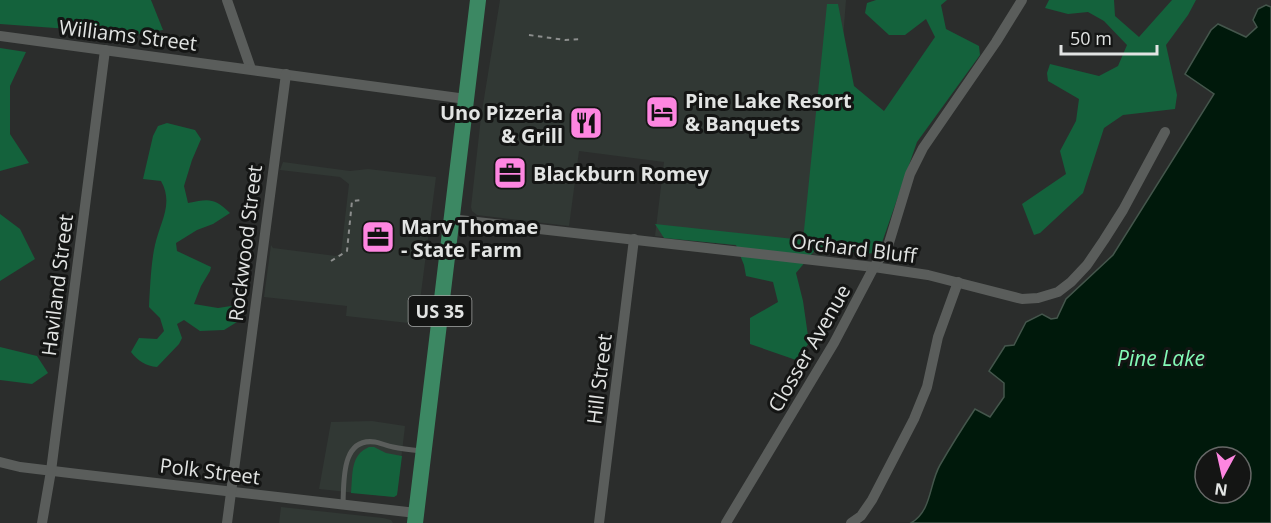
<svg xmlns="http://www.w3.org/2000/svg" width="1271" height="523" font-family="'Open Sans',sans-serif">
  <rect width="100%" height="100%" fill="#2b2d2c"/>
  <g fill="#313834">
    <path d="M500,0H846L826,256L655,236L664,162L579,151L569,226L477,215L472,211L471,207L481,117Z"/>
    <path d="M283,162L350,171L368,169L436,177L417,324L346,316L347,306L264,297L271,245L273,248L336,256L341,253L349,184L340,177L280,170Z"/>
    <path d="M372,421L405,426L397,495L394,497L319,489L331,422Z"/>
    <path d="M281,507L383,518L391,520L393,523H279Z"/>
  </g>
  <g fill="#14623c">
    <path d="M0,0H151L163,30L138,34L0,24Z"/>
    <path d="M876,0H947L941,5L946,29L979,46L980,55L917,142L878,254L816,249L796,273L803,301L809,343L796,360L750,344V318L778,302L773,282L746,276L744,265L736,245L664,238L655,224L803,240L827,4H838L854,86L884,111L935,37L926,19L905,35H889L865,13L867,3Z"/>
    <path d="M1049,0H1114L1115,16L1139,37L1172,0H1196L1188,15L1166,45L1177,95L1175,109L1123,115L1104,128L1083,193L1040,233L1034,235L1022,204L1066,174L1060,151L1076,121L1079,99L1048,81L1047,73L1050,64L1099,76L1118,66L1127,45L1104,21L1088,12L1068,14L1045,8Z"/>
    <path d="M0,48L26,52L10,86V134L29,163L0,171Z"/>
    <path d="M167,123L195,130L201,139L192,160L184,186L188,203C208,199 214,197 230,213L213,224L197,230L176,243L177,251L211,267L210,271L201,286L194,304L218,308L231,306L236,313L237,322L224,330L200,331L184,320L177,324L182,338L179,344L157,367C146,366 138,361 131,352L139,338L157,339L164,331L160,318L149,307C150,289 151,262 155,245C160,222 174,204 161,181L143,179L153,136L158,126Z"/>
    <path d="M0,214L20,229L35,259L0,281Z"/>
    <path d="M0,347L37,356L48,373L32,384L0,380Z"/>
    <path d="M369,447H374L386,453L402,456L397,495L394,497L351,493C353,474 350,455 369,447Z"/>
  </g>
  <path fill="#00190b" stroke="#44564c" stroke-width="1.5" fill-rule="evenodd" d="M1266,5L1271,7V523H911C932,511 929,484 940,465C951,446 963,427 975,409L990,417L1004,397V383L989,371L1005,346L1014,345L1026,322L1042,314L1051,319L1057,318L1066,299L1113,255L1214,94L1185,74L1211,30L1218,24L1246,37L1257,27L1253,20L1258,9ZM1205,457H1241V493H1205Z"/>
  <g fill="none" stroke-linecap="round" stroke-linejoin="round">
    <g stroke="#8c8e8d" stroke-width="2" stroke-dasharray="4.5 4.5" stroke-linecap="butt">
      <path d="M529,35L565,40L582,39"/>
      <path d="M331,261L347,251L352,201L361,200"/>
    </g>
    <path stroke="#5a5d5b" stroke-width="5" d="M343,504C344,482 341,437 375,442C381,443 387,446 393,447C402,449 412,450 422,451"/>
    <g stroke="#5a5d5b" stroke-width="10">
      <path d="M227,0L251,69"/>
      <path d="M0,36L466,99"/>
      <path d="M451,219L874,267L928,275L1022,299L1038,298L1058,292L1071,282L1087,265L1104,240L1123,210L1165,132"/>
      <path d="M0,462L20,467L78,474L416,513"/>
      <path d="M42,523L51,471L105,50"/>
      <path d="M227,523L286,74"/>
      <path d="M599,523L634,239"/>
      <path d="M726,523L834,343L874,267L888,246L910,174L923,148L996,42L1022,0"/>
      <path d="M851,523L861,516L872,500L914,419L927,387L938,337L958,282"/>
    </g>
    <path stroke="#3c8863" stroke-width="16" d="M415,523L478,0"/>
  </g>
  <defs>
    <symbol id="hotel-square" viewBox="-11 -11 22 22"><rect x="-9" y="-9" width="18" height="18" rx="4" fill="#fe86e1" stroke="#141514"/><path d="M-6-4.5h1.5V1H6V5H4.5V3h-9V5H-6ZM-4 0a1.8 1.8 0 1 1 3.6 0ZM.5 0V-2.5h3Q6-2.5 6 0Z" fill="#111"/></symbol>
    <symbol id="restaurant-square" viewBox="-11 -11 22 22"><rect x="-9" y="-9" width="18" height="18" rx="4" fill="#fe86e1" stroke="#141514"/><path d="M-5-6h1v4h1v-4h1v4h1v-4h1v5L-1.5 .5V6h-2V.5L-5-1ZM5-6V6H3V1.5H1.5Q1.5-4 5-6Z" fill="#111"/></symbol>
    <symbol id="office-square" viewBox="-11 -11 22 22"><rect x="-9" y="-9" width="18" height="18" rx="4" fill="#fe86e1" stroke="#141514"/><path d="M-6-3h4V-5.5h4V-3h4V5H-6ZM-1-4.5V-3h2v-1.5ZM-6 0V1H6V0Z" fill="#111"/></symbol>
  </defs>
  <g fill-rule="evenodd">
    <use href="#hotel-square" x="643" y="93" width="38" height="38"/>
    <use href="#restaurant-square" x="567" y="104" width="38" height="38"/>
    <use href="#office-square" x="491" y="154" width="38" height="38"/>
    <use href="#office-square" x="359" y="218" width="38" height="38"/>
  </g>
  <g text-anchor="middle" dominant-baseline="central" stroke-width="6" stroke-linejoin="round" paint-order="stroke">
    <rect fill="#141514" stroke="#a4a6a5" stroke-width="1.5" x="408.5" y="296" width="63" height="30" rx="4.5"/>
    <g font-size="18" font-weight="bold" fill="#e2e4e3">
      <text x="440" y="311">US 35</text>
    </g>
    <g font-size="20" fill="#e2e4e3" stroke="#141514">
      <text transform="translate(128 35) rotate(7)">Williams Street</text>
      <text transform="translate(245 243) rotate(-83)">Rockwood Street</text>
      <text transform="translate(854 248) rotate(7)">Orchard Bluff</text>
      <text transform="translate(57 285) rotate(-83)">Haviland Street</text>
      <text transform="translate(809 348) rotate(-60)">Closser Avenue</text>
      <text transform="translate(599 379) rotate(-83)">Hill Street</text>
      <text transform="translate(210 471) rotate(7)">Polk Street</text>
    </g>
    <g font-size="20" font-weight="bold" fill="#e2e4e3" stroke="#141514" text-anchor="start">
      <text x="685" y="100">Pine Lake Resort<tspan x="685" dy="23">&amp; Banquets</tspan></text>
      <text x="563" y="112" text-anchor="end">Uno Pizzeria<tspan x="563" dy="23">&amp; Grill</tspan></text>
      <text x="533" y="173">Blackburn Romey</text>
      <text x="401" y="226">Marv Thomae<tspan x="401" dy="23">- State Farm</tspan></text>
    </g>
    <g font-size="21" font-style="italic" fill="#84fab7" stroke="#141514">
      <text x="1161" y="358">Pine Lake</text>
    </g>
  </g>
  <g transform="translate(1223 475) rotate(188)"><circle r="28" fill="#141514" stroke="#666867" stroke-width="1.5"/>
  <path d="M0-4.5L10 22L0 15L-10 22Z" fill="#fe86e1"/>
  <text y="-9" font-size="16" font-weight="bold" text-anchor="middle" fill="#e2e4e3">N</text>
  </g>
  <path d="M1061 45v9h96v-9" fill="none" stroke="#e2e4e3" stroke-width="3"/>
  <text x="1070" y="45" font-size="18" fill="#e2e4e3" stroke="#141514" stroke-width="4.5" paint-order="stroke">50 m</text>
</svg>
